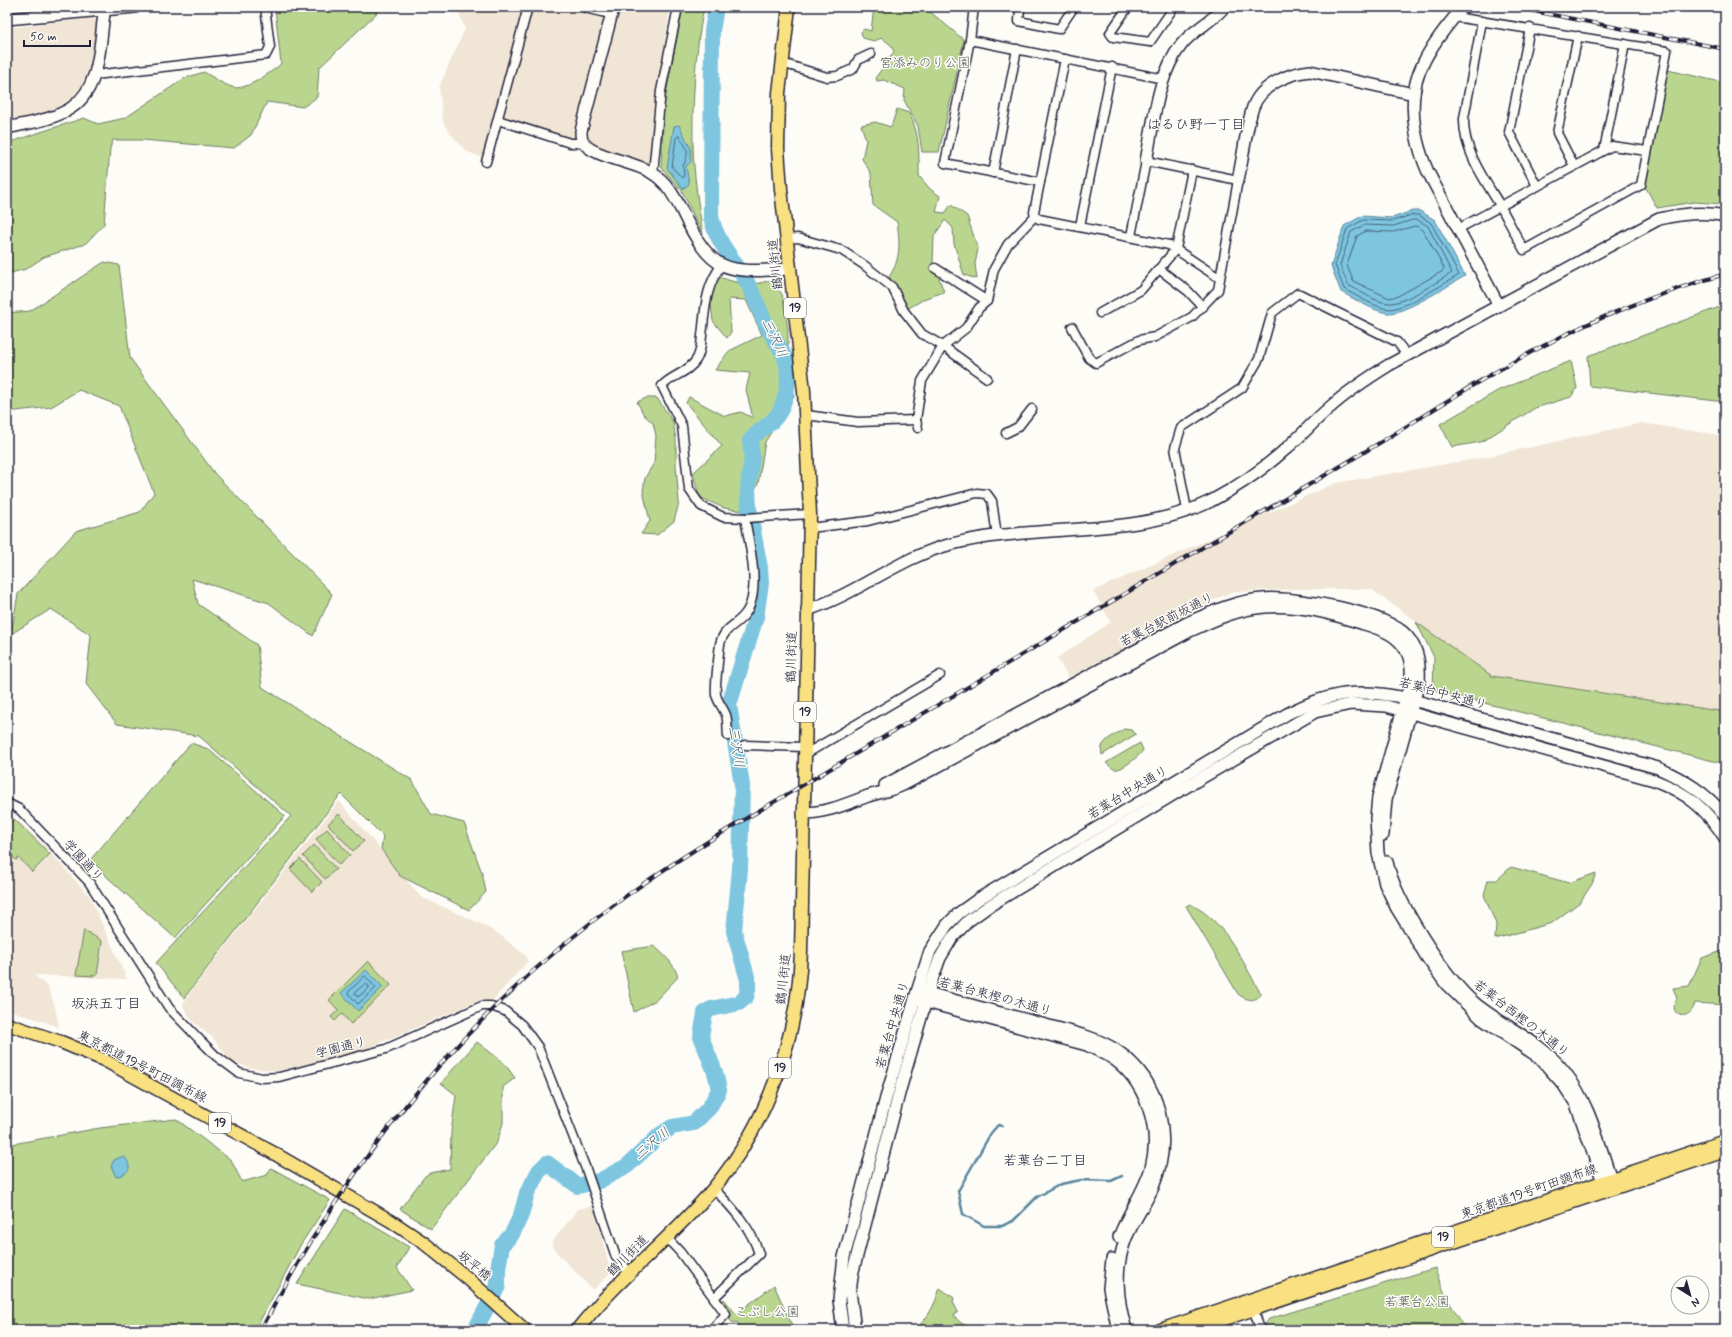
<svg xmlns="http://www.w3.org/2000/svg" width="1732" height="1337" font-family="Mynerve,'Klee One',sans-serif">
  <rect width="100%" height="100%" fill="#fdfcf7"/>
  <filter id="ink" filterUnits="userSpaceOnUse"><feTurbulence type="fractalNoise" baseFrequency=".025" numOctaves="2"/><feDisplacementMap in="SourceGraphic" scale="8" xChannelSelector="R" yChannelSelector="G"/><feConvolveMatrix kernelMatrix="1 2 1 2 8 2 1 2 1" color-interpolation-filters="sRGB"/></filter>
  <g filter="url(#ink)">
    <g fill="#f1e5d5">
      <path d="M457,7H670L655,107L651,161L647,163L596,145L569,139L495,113L483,158L466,151L449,132L443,122L439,87L465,29Z"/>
      <path d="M93,18L99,22L90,71L84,84L75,96L54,110L7,121V28Z"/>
      <path d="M1641,423L1725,436V712L1492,676L1371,589H1295L1232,592L1211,601L1207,605L1069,678L1057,658L1111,622L1093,591L1336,483L1481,458Z"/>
      <path d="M339,801L421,897L479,923L499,934L526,956L528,961L493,1000L478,1001L359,1052L277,1071L250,1068L231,1061L212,1037L193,1022L183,1006L187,996Z"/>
      <path d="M7,811L44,845L90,897L127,979L34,975L48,987L55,1007L59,1027L7,1009Z"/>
      <path d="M593,1206L611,1272L593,1290L556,1252L552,1242L578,1209Z"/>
    </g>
    <g fill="#bad68e" stroke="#6e7c64">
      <path d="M287,7H383L319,68L317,97L303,107L267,102L251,135L234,148L142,140H113L110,148L104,224L85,244L44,257L26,269L7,274V143L84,118L98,124L125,118L185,78L204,72C213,77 222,84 232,87C245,92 271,72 281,64L275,8Z"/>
      <path d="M683,7H704C694,56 690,128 695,177C697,197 700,216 703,235L682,191L661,167L664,104Z"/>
      <path d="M874,7H910L928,10L964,40L939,152H922L918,126L904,100L905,89L884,80L877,81L876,77L894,52L891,45L882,38L874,41L863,38L861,32L864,29L871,31Z"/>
      <path d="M1668,70L1725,83V204L1694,202L1657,208L1645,186Z"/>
      <path d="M897,109L909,113C920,133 919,154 919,176L930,189L940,196L936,212L945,213L951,205L967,216L978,249L975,264L977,279L964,275L954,244L953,228L945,220L934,236L933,262L944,292L926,298L907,309L898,288L889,277C901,259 900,243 897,222L873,205L871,173L862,159L866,140L861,125L875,122L891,127Z"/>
      <path d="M104,262L119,265L130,358L215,474L332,594L313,636L269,603L192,579L198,604L257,645L262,687L412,780L431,814L464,823L482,873L486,892L469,910L400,876L381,849L383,836L341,794L184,998L156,963L291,816L199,736L117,724L86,684L91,635L51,609L11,634L18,594L76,531L140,512L154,493L119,406L79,390L51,407L7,412V313L30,311Z"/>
      <path d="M719,277C740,284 749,287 771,280L782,294L788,329V367L794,396L765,442L758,484L743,511L724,508L699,497L693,473L722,446L686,403L689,397L725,416L741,412L753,418L746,390L750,373L715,370L729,351L762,335L746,300L729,299L731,332L727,338L713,321L709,289Z"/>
      <path d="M1725,305V402L1590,386L1588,356Z"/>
      <path d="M1571,361L1577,388L1571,397L1535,408L1481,442L1452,447L1440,424L1499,390Z"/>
      <path d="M646,398H657L673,422L676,440V465L679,503L674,521L657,535L641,534L650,521L643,491L645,478L654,463L656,436L653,423L644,415L637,402Z"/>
      <path d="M1416,622L1492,676L1725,712V764L1433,690L1434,657Z"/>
      <path d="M1124,729L1131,730L1136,734L1102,755C1098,741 1114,736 1124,729Z"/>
      <path d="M191,743L208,749L285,816L175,938L106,876L91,859Z"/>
      <path d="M1140,743L1143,750C1140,756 1125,767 1118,769C1113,770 1110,766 1106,763Z"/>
      <path d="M339,814L364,841L353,851L328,824Z"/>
      <path d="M14,819L50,854L32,872L19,858L16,860L7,851V826Z"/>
      <path d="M327,829L350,855L339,865L316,839Z"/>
      <path d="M314,845L336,869L325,879L303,856Z"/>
      <path d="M300,859L322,882L312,892L290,869Z"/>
      <path d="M1511,867L1569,883L1596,873L1592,884L1580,902L1552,923L1495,939L1496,924L1484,895L1488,880H1497Z"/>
      <path d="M1190,904C1226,921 1242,961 1261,994C1255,1003 1246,1000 1238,994L1186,906Z"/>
      <path d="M84,930L102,941L97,975L94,976L76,975Z"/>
      <path d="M654,946C664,955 674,963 678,977L656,1000L634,1012L621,951Z"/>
      <path d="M1725,950V1005L1695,1003C1690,1024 1666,1016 1677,998L1673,988L1689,986L1702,958Z"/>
      <path d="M368,961L391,985L351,1024L342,1014L335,1021L331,1017L338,1010L329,1000Z"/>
      <path d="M477,1042L504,1063L515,1078L503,1087V1123L497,1142L431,1229L400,1209L425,1176L430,1173L450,1169L451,1133L456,1095L441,1083Z"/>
      <path d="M176,1119L231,1160L242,1182L267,1175L271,1168L330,1200L301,1244L255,1330H7V1145L100,1128Z"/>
      <path d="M345,1209L409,1247L397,1268L412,1290L369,1299L297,1284Z"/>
      <path d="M1435,1268C1442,1291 1453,1310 1467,1330H1267L1265,1324L1269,1319Z"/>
      <path d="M774,1285L794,1330H742L737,1322L733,1323L729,1319L731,1316L722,1302L724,1299L736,1314Z"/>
      <path d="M940,1288L954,1298L953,1302L958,1312L954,1315C959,1324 968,1327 977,1330H914C929,1318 934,1306 940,1288Z"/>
    </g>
    <g fill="#7ec5df" stroke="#59849d">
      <path d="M679,125L691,149V162L686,166L689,184L683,189L667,168L674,126Z"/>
      <path d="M1412,211H1420L1435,220L1465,276C1449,285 1403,315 1387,313C1371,310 1355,299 1341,292L1331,266L1344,226L1362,216L1392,218Z"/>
      <path d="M366,970L383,987L358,1011L341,993Z"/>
      <path d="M121,1157H125C134,1170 127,1173 116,1177L111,1166L114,1160Z"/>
    </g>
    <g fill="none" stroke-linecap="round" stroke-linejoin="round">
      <g stroke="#47637d" stroke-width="1">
        <path d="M679,136C688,149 690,152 683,166L684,176L682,178L672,167L676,138Z"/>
        <path d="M1412,215H1419L1431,223L1459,275C1443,284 1406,308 1390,309C1378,309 1355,295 1344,289L1335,265L1347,229L1363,220L1392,221Z"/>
        <path d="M1413,220H1418L1428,226L1452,273C1438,281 1402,305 1388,303C1375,302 1360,291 1348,285L1340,265L1351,232L1364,225L1393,226Z"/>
        <path d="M1416,226L1423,230L1444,268L1443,271L1398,296L1389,298L1353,281L1347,265L1357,236L1366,231L1393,232Z"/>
        <path d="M365,976L376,988L358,1004L348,993Z"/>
        <path d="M365,984L369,986V988L358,997L355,993Z"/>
      </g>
      <path stroke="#59849d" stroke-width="2.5" d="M1002,1126L998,1125L991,1133L958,1191L963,1214L984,1226H1002L1013,1221L1037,1197L1061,1184L1081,1180L1111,1181L1122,1176"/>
      <path stroke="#7ec5df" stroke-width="16" d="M475,1330L498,1286V1269L502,1245L512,1234L521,1215L527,1193L539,1171L547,1163L578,1186L599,1181L627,1166L660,1135L672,1127L694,1123L709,1108L719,1090L715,1072L701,1037L705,1013L711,1009L739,1003L746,997L748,989V980L734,931L740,869L742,785L729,705L756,617L761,583L760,568L749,509L748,488L752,456L750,441C758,429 773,425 780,411C787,396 791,374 785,358C780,346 772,337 767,326C760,312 755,297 748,284C735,260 717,244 711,217L712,31L716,7"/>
      <defs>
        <g id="street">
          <path d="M974,7L970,40L945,163L1040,182"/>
          <path d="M1020,7L1019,21L1059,29L1074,7"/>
          <path d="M1128,7L1110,33L1113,37L1150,42L1174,7"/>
          <path d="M1455,17L1667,51L1641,185L1524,250C1515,234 1507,218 1498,202C1482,176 1463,149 1464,118L1482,21"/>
          <path d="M1530,28L1509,132L1537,186"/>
          <path d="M970,40L1164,79"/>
          <path d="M1065,59L1034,212L1035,216L1039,219L1169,245L1219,278"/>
          <path d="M782,63L827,77L837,76L853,69L858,60L871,54"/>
          <path d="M95,75L266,55L270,47L265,7"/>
          <path d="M498,120L570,143H583"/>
          <path d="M1604,150L1625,44"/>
          <path d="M486,162L528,7"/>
          <path d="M1574,166L1557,133L1578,36"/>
          <path d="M653,173L661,91L678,7"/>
          <path d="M993,173L1017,49"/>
          <path d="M1080,226L1112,67"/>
          <path d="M1458,229L1612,146L1647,151"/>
          <path d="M787,239L798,238L841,250L864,265L892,287L904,311L922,334L943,346L987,378"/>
          <path d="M722,265C705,285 705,311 702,336C701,344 701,353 696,360C688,373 672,375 662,386L682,426L689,489L701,506L723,517L746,518L810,514"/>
          <path d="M935,268L987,301"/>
          <path d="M1159,269L1188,291L1203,307"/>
          <path d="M1100,313L1141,290L1176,249L1192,170"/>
          <path d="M1072,327L1089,358L1096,363L1139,340L1155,337L1192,317L1218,290L1238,180L1146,161L1131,236"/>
          <path d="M806,415L858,422L916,420L918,428"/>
          <path d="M916,420L922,381L943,346L966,328L979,308L987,301L994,269L1008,244L1035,216"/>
          <path d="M1006,433L1018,427L1032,409"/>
          <path d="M1187,510L1175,448L1181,428L1242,388L1259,359L1272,313L1298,293L1397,342L1407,355"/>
          <path d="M810,528L868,521L977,493L987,494L992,501L997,536"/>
          <path d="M728,736C727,729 728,721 726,715C723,708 718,702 716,695C715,688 719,652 720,644C724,627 736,626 745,614C762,592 749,544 745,518"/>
          <path d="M745,745L804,747"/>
          <path d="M804,755L940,675"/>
          <path d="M7,803L19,809L89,882L169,1008L200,1040L216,1056L239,1073L262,1078L279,1077L386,1049L482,1006H491L505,1011L522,1025L538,1047L586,1169L616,1257L630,1273"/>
          <path d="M713,1188C732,1207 752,1229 759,1254L714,1298"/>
          <path d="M666,1237L680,1252L726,1314L711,1330"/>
          <path d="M1254,1310L1260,1330"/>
        </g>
        <g id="secondary">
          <path d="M587,7L612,13L581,131C581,134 581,139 583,142C592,157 636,162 652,173C667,182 674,196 682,211C712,274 725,273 790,269"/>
          <path d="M1463,7C1443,30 1417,62 1414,94C1411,120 1418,149 1428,172L1498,304"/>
          <path d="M7,19L135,7"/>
          <path d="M7,128C28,123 53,120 71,108C103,86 99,41 105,7"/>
          <path d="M1146,161C1154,122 1157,75 1182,44C1194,29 1212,22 1224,7"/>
          <path d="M1238,180C1243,158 1246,128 1253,107C1261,85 1289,73 1310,71L1414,94"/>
          <path d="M807,610C858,594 899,557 952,544C1033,523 1135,539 1211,501C1239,486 1265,468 1288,447C1302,435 1314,421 1328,409C1347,392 1368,378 1389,365L1659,219C1681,214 1703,211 1725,216"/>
          <path d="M885,785L1185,624C1210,613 1234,601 1262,599C1294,596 1386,612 1407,636C1419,650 1420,665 1419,682L1386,799L1383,835"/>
          <path d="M803,813C827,813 846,804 868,796C881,792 890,791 903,785L1190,631C1214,620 1237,609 1265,607C1298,604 1329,613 1361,623C1374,627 1389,631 1399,641C1410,652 1412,665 1411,680L1378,797L1376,818L1378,853L1385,884L1396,907L1428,959L1446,984L1482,1019L1540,1058L1563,1084L1576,1104L1603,1182L1609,1187"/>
          <path d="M1387,862C1395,900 1446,980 1477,1005C1505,1027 1541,1042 1564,1071C1589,1102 1598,1141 1611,1179V1187"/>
          <path d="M922,994L928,993C966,1004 1004,1014 1042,1024C1067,1031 1094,1036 1116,1050C1162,1081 1173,1139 1153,1187C1145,1205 1133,1221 1126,1238C1114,1269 1117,1299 1126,1330"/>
          <path d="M921,999L926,1002L1087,1045C1094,1049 1102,1052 1109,1056C1145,1078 1162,1128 1151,1168C1144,1192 1128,1213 1119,1237"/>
          <path d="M1112,1259L1109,1288L1118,1330"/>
          <path d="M843,1330L839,1300L844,1257L886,1098L916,995L930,951L947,925L959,913L980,898L1287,714C1329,692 1359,688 1406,698L1658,768C1685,780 1706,793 1725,816"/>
          <path d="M855,1330L850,1291L853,1271L900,1090L931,983L940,958L952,938L968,921L989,906L1179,791L1315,712L1351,704L1386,706L1654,780C1687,793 1706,808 1725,838"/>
        </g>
        <g id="primary">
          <path d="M7,1024L61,1042L104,1060L270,1151L391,1221L424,1243L466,1277L525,1330"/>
          <path d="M577,1330C617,1279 671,1239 713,1189C768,1123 798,1037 801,952L810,514L804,391L781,189L778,149L779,93L789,7"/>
          <path d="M1160,1330L1725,1141"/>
          <path d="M1192,1330L1725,1151"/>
        </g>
      </defs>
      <use href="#street" stroke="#22223b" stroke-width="11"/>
      <use href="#secondary" stroke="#22223b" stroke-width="14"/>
      <use href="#primary" stroke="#22223b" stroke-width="15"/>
      <use href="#street" stroke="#fdfcf7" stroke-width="8"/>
      <use href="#secondary" stroke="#fdfcf7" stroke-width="11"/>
      <use href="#primary" stroke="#f9e181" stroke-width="12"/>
      <defs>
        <g id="rail">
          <path d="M1513,7L1725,49"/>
          <path d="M261,1330C324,1209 401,1098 499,1003C539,964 582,928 626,896C691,849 761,810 830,769C952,696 1074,624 1195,552C1259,514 1323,477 1386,439C1438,407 1490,373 1545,345C1602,315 1663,292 1725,274"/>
        </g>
      </defs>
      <use href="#rail" stroke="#22223b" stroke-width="4"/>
      <use href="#rail" stroke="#fdfcf7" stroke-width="2.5" stroke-dasharray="8" stroke-linecap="butt"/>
    </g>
  </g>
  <g text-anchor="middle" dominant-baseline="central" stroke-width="3" stroke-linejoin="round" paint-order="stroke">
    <g fill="#fdfcf7" stroke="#646373" stroke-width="1">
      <rect x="784" y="298" width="22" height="20" rx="3"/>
      <rect x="794" y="702" width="22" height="20" rx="3"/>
      <rect x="769" y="1058" width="22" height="20" rx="3"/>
      <rect x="209" y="1113" width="22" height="20" rx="3"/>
      <rect x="1432" y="1227" width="22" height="20" rx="3"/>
    </g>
    <g font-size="12" font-weight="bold" fill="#22223b">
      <text x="795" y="308">19</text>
      <text x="805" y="712">19</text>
      <text x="780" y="1068">19</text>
      <text x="220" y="1123">19</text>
      <text x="1443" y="1237">19</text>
    </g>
    <g font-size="13" fill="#505854" stroke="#fdfcf7">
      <text x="925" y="63">宮添みのり公園</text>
      <text x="1417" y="1302">若葉台公園</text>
      <text x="767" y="1312">こぶし公園</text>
    </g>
    <g font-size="13" fill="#22223b" stroke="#fdfcf7">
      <text transform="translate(776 264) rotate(-96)">鶴川街道</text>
      <text transform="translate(1167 620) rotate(-27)">若葉台駅前坂通り</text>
      <text transform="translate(792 657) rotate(-89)">鶴川街道</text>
      <text transform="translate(1443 694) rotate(15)">若葉台中央通り</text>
      <text transform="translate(1128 793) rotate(-31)">若葉台中央通り</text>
      <text transform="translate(83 861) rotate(48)">学園通り</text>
      <text transform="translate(784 979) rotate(-84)">鶴川街道</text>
      <text transform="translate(995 997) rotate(15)">若葉台東樫の木通り</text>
      <text transform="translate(1521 1019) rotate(38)">若葉台西樫の木通り</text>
      <text transform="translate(893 1025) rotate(-74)">若葉台中央通り</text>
      <text transform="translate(341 1048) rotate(-14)">学園通り</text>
      <text transform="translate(142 1067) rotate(27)">東京都道19号町田調布線</text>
      <text transform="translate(1529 1192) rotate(-19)">東京都道19号町田調布線</text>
      <text transform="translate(628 1256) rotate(-45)">鶴川街道</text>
      <text transform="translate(474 1266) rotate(40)">坂平橋</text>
    </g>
    <g font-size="14" fill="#22223b" stroke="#fdfcf7">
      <text x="1196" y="125">はるひ野一丁目</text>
      <text x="106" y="1004">坂浜五丁目</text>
      <text x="1045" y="1161">若葉台二丁目</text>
    </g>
    <g font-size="14" font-style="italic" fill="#425b74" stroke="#fdfcf7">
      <text transform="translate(774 338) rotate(65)">三沢川</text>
      <text transform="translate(736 747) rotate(81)">三沢川</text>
      <text transform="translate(652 1144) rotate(-40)">三沢川</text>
    </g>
  </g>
  <rect width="1732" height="1337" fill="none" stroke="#fdfcf7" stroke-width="24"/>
  <rect x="12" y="12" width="1708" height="1313" fill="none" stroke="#22223b" stroke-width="1.5" filter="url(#ink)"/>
  <g transform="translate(1690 1295) rotate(143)"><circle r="19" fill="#fdfcf7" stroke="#a5a5ac"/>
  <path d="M0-3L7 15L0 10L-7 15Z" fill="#22223b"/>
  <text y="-6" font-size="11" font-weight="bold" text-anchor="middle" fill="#22223b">N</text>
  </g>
  <path d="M24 40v6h66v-6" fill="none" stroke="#22223b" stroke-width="2"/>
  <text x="30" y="40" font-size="12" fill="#22223b" stroke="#fdfcf7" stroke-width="3" paint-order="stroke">50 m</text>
</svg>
